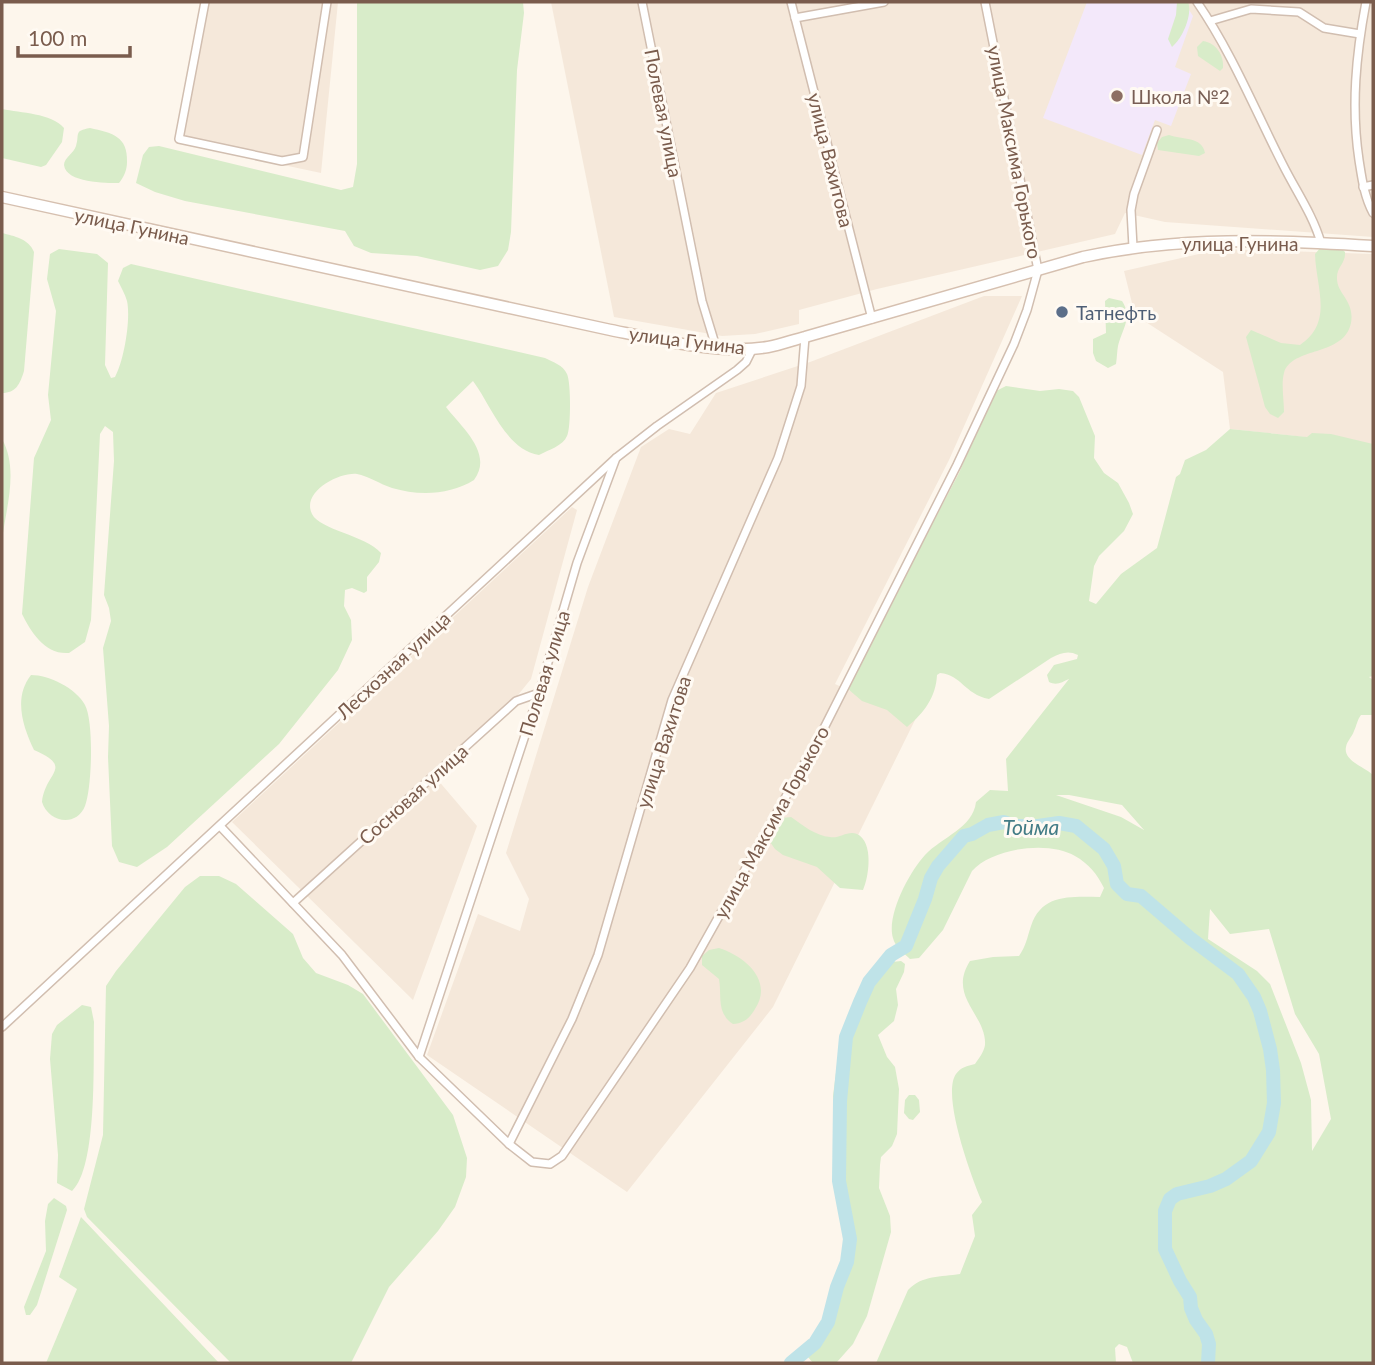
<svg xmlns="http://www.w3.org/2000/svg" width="1375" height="1365" font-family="Lato,sans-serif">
  <rect width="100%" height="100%" fill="#fdf6ec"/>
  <g fill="#f5e8da">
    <path d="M207,2H338L321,173L181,143Z"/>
    <path d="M551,2H1373V237L1165,222L1125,213L1115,234L877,289L799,310V324L755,334L722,336L614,317Z"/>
    <path d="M1221,249L1373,254V463L1314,438L1230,429L1223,372L1135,315L1124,271Z"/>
    <path d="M984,296H1022L949,460L835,684L915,720L773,1007L627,1192L427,1055L478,914L520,931L529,899L506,853L588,587L641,447L669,429L690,434L716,393L810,362Z"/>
    <path d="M572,507L577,510L531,679L496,722L437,779L477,826L413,1000L232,822Z"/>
  </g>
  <path fill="#f3e8fa" d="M1087,2H1184L1193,16L1175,67L1191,74L1171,126L1155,120L1142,155L1043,118Z"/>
  <g fill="#d8ecc9" fill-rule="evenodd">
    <path d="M357,2H523L524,13L517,70L511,232L508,250L498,266L480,270L417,256L371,253L354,246L345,231L185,201L155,192L136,183L143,155L149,147L159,146L341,190L353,187L357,164Z"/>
    <path d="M1177,2H1188C1193,15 1182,39 1172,47L1168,39L1176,15Z"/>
    <path d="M1203,41C1216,43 1224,55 1223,68L1220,71L1198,56L1197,47Z"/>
    <path d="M2,109C21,113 51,113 64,128L62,142L46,165L41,167L2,158Z"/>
    <path d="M90,128C112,133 128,136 127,162C127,170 124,177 119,183C106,183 66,183 64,165C64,158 74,153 76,146C80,134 73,131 90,128Z"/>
    <path d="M1169,135C1182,140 1202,136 1205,153L1199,156L1158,150L1157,143L1162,137Z"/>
    <path d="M2,233C14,236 29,239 34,252L24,371C20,384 16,393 2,393Z"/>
    <path d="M1321,247L1342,249L1345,252C1346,263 1337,267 1337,277C1336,294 1355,300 1351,323C1344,357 1292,346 1284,373C1281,384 1284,400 1284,412L1278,418L1270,414L1265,407L1246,337L1251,330L1281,343L1300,345C1334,322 1316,288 1315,254Z"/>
    <path d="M59,249L97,254L108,263L105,365L111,378L115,377C124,361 131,319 127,301C125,294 121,287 118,281L123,268L131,264L545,358C553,362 563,365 567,374C571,382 571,428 567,436C563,446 548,450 539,455C506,450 491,405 473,381L446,407C461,427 494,453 474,480C450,495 419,496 392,488C380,484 368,476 357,474C339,472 301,492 312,514C320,530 365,535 381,553L379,562L367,577V591L364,593L352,588L345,590L344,606L351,620L352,640L338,670L279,744L167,847L137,867L119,862L112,846L108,757L109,726L103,648L111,621L109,608L104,595L114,461L113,432L105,426L100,434L91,620L85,642L69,653C45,655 31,632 22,614L34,458L51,420L48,395L56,311L47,279L50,254Z"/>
    <path d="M1109,298L1122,301C1133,318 1122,329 1118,346C1117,351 1117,358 1116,364L1108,368L1096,361L1093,353V339L1106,333L1105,301Z"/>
    <path d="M1006,386L1040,391L1059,389L1073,391L1079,397L1095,436L1094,458L1104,473L1118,483L1129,503L1133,514L1124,531L1099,556L1094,566L1089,601L1096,604L1121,574L1157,548L1176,477L1180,474L1185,460L1206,450L1230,429L1307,437L1312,433L1331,434L1373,444V676L1369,677L1373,680V715H1361C1357,720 1357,725 1354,731C1352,737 1347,741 1346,747C1343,761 1365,767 1373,775V1363H1133L1127,1347L1119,1344L1115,1348L1116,1363H876L908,1290C922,1275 941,1277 960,1274L975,1236L972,1215L982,1202C972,1179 941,1095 956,1074C961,1067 967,1066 975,1064C979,1058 984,1052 985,1045C987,1015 947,997 970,961L993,957L1019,956C1026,946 1027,938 1031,926C1042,893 1072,897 1100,897L1104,888C1097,874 1089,864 1075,856C1049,840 992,848 972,871L943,930L919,958L910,959C904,953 895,947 893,938C886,915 910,871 925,855C942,837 973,828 976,802L990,790L1008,791L1006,759L1069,679C1062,682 1057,686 1049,682L1047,675L1054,665L1077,659L1078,655C1068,650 1061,653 1051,658L989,699C964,694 962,675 940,673L937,675C936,697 924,713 907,727L887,710L862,701L848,689L850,680L959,473L994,392ZM1056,795H1069L1122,805L1144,830L1121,817ZM1210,909L1230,934L1269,929L1295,1014L1319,1054L1331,1119L1312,1151L1311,1100L1301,1063L1270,984L1257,971L1208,939Z"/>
    <path d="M2,439C19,469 6,508 2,540Z"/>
    <path d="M31,675C49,675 76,688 85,705C94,722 92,788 85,806C76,828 48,822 42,802C45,772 75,768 34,750C23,727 13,698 31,675Z"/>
    <path d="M791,817C802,825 816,836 830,837C839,839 848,830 857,834C874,842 869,877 863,890L840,888L817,867L783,855L775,849L770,842L772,828L782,818Z"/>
    <path d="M200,876H219L236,884L293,934L303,958L316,973L348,985L363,994L453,1115L467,1158L466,1177L455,1207L438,1231L389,1287L351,1363H231L87,1217L84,1209L103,1135L106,986L116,971L185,887Z"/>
    <path d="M719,948C744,956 774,980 755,1009C749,1019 744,1023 733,1024C716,1013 722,996 719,979L702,965V956L709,950Z"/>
    <path d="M901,961L905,964L904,972L896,989L898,1005L894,1021L878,1035L887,1057L895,1067L899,1089L897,1134L892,1146L881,1157L880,1165L879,1188L890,1216L891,1232L867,1316L853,1344L837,1362L813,1363L808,1357V1353L830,1322L840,1265L846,1250L844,1210L834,1162L835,1135L833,1096L838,1057L843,1036L856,1004L889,965L892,962Z"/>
    <path d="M82,1005L91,1007L94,1022C93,1058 98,1167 72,1191L57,1183L58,1155L50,1059L52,1034L57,1025Z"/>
    <path d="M909,1095H915L919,1100L920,1112L913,1120L909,1119L904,1113L905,1100Z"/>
    <path d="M54,1198L66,1206L67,1210L37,1305L30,1315H26L24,1307L46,1251L45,1221L48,1204Z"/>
    <path d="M81,1217L219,1363H46L77,1289L59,1277Z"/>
  </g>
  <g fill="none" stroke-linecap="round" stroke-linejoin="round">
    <path stroke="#bfe3e8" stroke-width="14" d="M791,1363L815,1343L828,1322L837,1287L847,1262L850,1239L839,1181L840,1101L846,1037L860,1002L869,982L891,955L906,946L925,899L931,878L938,866L964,836L972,834L988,825L1004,822L1014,826H1038L1059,823L1076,826L1104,849L1114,866L1117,884L1127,894L1141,896L1190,938L1238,974L1254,997L1260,1011L1270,1049L1273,1070L1274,1103L1269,1132L1251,1161L1226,1179L1210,1186L1177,1194L1170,1199L1165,1211V1249L1180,1281L1190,1297L1191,1308L1196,1320L1206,1334L1209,1344L1208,1363"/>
    <defs>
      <g id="minor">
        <path d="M205,2L179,139L282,161L303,157L327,2"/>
        <path d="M642,2L702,301L716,347"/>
        <path d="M791,2L872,319"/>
        <path d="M1197,2C1232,53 1255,110 1283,165C1296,191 1313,215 1321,243"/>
        <path d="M1366,2C1356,55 1351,106 1359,160C1362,179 1364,196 1373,213"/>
        <path d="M795,18L884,2"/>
        <path d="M1210,21L1251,9L1299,12L1324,28L1360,34"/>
        <path d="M1363,187L1373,185"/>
        <path d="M1133,247L1131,210L1134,194L1157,130"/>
        <path d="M220,826L342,955L419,1057L509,1144L532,1162L550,1164L562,1156L690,968L822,732L957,465L1014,344L1027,310L1038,270L985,2"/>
        <path d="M293,903L516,701L539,693"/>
        <path d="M2,1027L616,458"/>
        <path d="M419,1057L539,693L577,563L616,458L657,426L737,370L746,362L753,348"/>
        <path d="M509,1144L572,1019L598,955L672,700L778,458L801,386L805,337"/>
      </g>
      <path id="secondary" d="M2,197L606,329C655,339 718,355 768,347C780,345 793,340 805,337L1083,257C1178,236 1276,240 1373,246"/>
    </defs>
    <use href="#minor" stroke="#d1beb0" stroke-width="10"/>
    <use href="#secondary" stroke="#d6c0b0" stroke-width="13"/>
    <use href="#minor" stroke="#fff" stroke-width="7"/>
    <use href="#secondary" stroke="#fff" stroke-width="10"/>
  </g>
  <circle fill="#8d6e63" stroke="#fffaf3" stroke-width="2.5" cx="1117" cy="96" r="7"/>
  <circle fill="#5c6f8a" stroke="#fffaf3" stroke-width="2.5" cx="1062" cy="312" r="7"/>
  <g text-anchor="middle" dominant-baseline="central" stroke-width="6" stroke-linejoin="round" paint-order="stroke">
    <g font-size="19" fill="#785e54" stroke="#fffaf3" text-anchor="start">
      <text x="1131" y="96">Школа №2</text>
    </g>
    <g font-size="19" fill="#7a5c4d" stroke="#fffaf3">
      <text transform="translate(664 113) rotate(79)">Полевая улица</text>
      <text transform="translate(1015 152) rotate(79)">улица Максима Горького</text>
      <text transform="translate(831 160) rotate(76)">улица Вахитова</text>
      <text transform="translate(132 226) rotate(12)">улица Гунина</text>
      <text x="1240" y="243">улица Гунина</text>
      <text transform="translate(687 340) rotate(7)">улица Гунина</text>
      <text transform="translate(393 665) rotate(-43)">Лесхозная улица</text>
      <text transform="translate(544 673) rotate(-73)">Полевая улица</text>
      <text transform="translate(663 742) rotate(-72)">улица Вахитова</text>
      <text transform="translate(413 794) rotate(-42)">Сосновая улица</text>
      <text transform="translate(771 822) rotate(-61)">улица Максима Горького</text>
    </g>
    <g font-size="19" fill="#4e5e75" stroke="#fffaf3" text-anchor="start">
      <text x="1076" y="312">Татнефть</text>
    </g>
    <g font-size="21" font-style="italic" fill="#437c86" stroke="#fffaf3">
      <text x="1031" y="826">Тойма</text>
    </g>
  </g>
  <rect width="1375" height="1365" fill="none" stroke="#7a5c4d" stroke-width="7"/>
  <path d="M18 46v10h112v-10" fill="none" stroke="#7a5c4d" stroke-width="3.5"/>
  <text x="28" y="46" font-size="21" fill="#7a5c4d" stroke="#fffaf3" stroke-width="5" paint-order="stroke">100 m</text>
</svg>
